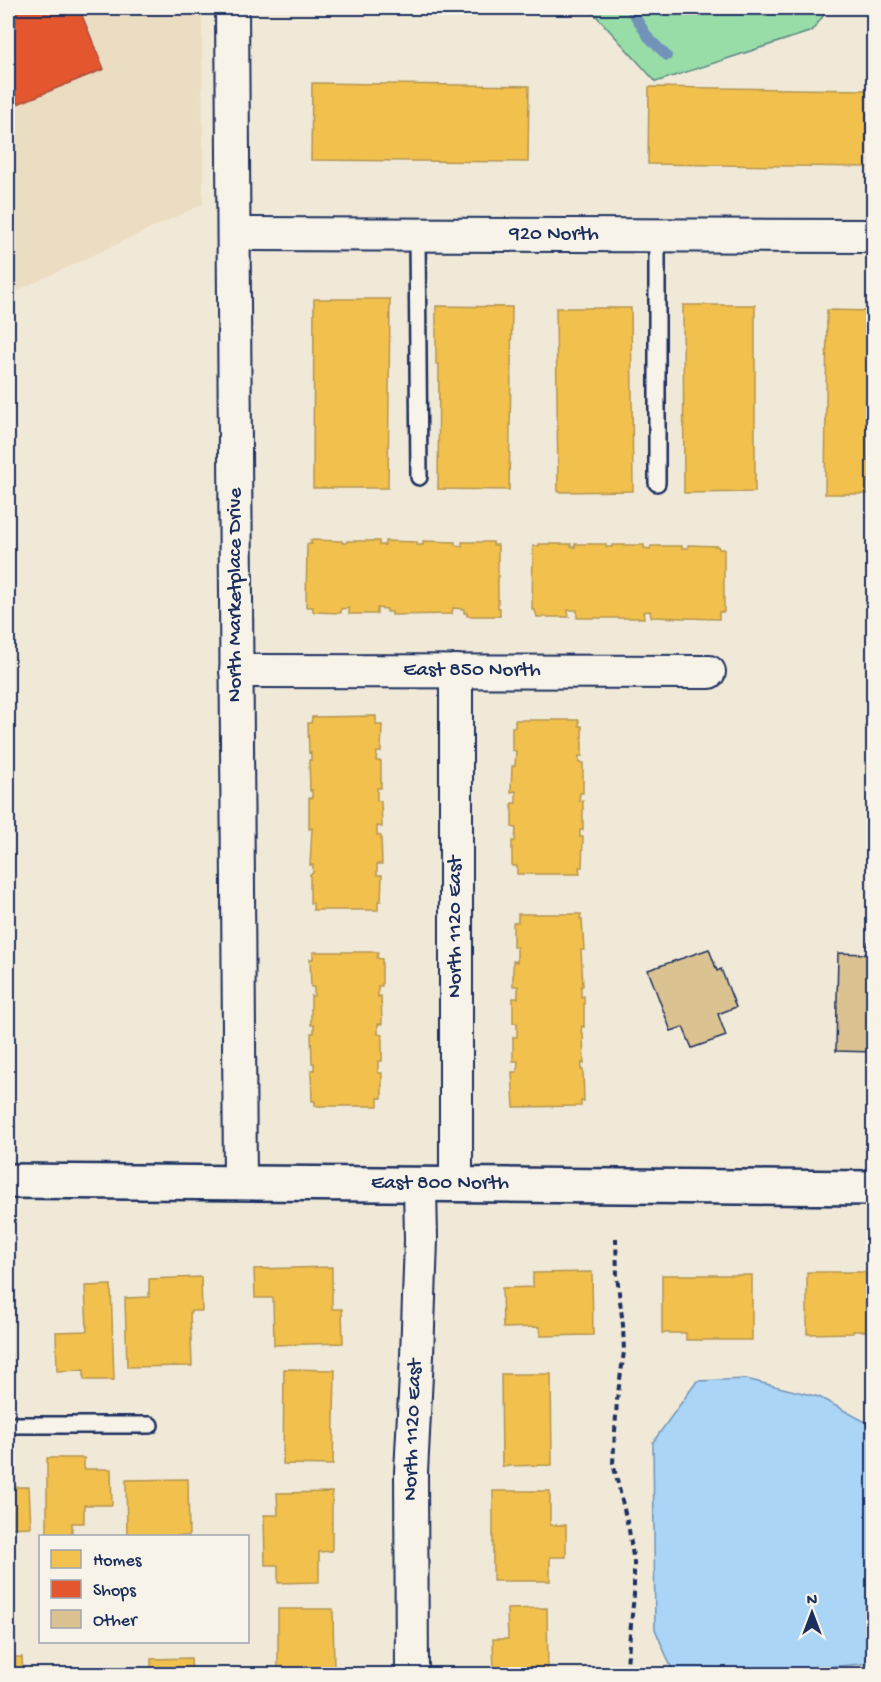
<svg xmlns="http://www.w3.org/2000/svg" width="881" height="1682" font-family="'Gochi Hand',sans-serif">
  <rect width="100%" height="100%" fill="#f1e9d7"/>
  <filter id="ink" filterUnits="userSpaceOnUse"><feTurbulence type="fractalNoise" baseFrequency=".0167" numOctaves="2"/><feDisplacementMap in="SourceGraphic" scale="12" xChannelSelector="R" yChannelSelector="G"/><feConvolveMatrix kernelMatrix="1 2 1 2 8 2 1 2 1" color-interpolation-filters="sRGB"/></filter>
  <g filter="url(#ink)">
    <path fill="#eaddc2" d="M8,8H202L203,204L8,295Z"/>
    <path fill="#98dca8" stroke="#5a8683" stroke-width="1.5" d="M589,8H829L812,31L656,82Z"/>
    <path fill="#abd5f6" stroke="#7193b9" stroke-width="1.5" d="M746,1379L819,1397L873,1426V1663L745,1674H674L655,1629L653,1442L697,1381Z"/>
    <g fill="#f2c14e" stroke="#b29553" stroke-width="1.5">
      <path d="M312,83L529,86L528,162L311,160Z"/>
      <path d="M649,87L866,90V167L648,164Z"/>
      <path d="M314,299H390L388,488H313Z"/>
      <path d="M683,305H755V492L684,493Z"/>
      <path d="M436,306L512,307L509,490L438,489L439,364H436Z"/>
      <path d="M556,308H631L633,491L558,492Z"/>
      <path d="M827,310L874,311V494H825Z"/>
      <path d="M310,540L342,541V543H347V541H379V545H385V541L417,542V545H423V541L455,542V545L462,546V542H493V545H498V608H500V616H467V613H464V609L453,608L452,614L392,615V612H387V609L377,608V614H349V608L341,609V613L313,612V607H306L307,544H312Z"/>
      <path d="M539,544H571V547H575V544H606V547H612V545H644V548L650,549L651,546H682V548H688V545L718,546L719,549H724V612H719V619L651,617L650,611L643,612L644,618H577V610H568L569,617H537L535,610H532L533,546H539Z"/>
      <path d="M376,716V725H382L381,752H377L376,761H381V788H377V801H381L382,827L377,826V835L381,836L382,864H377V875H382L381,901H378V910H313V903H310V874L313,873V865H310L312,828L309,829V798H312V790L310,791L309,760H311V752L309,753L308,723H311L312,717Z"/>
      <path d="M515,720H579V726H582V756H579V763H583V793H580L579,801H583V830H580V837H583L582,867H579L580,874H517V866H512V841H515L516,828L512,827V803H516V791L511,792L512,766H515L516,751L512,750V727H515Z"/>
      <path d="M518,914H581L580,919H582L584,950H581L583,986H581V997L584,996V1027L582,1026L581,1032L583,1033L584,1064L582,1063L581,1070H583L584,1101H581V1106L514,1107L512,1072H517L518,1061H513V1037H517V1023H513V998H518V986H513V961L517,962V947H513V923L518,922Z"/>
      <path d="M313,952H378L377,958L382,959V986H378V997L381,996L382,1024H378V1034L382,1035V1061H378V1073H382V1098H378V1106H315V1101H312L311,1070H314V1063H312L311,1033H314V1025H311V996H314V987H311L310,959H313Z"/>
      <path d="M8,1258H12L13,1316H8Z"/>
      <path d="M332,1267V1309H342L343,1343L274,1345L273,1298H255L254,1269Z"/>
      <path d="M592,1272L593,1335L540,1336V1327L503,1328L502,1288L533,1287V1273Z"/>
      <path d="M807,1272H874V1331H853V1333L807,1334Z"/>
      <path d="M662,1275H752V1340H686V1333H662Z"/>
      <path d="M201,1277L202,1311H190L192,1366L127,1367L125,1298L149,1297V1279Z"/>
      <path d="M111,1285L114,1380H84V1370L57,1371L56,1332L87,1331L85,1286Z"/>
      <path d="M8,1353H11L10,1396L8,1395Z"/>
      <path d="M284,1369L335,1370L333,1465L283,1464Z"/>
      <path d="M501,1374H551L552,1465L502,1466Z"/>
      <path d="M47,1458H84V1469H111L112,1505H84V1523H72V1536H47Z"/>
      <path d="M188,1479L189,1536H127L126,1480Z"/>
      <path d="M8,1487H29L31,1527L8,1528Z"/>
      <path d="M493,1491H550V1525H566V1557H550V1581H493Z"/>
      <path d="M332,1492V1551L319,1552V1582L278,1583V1565H265L264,1515H278L277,1493Z"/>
      <path d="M547,1608L548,1674H494L493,1639H508L507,1609Z"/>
      <path d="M278,1609H333L334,1669H319V1674H278Z"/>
      <path d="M8,1657H22L23,1674H8Z"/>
      <path d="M191,1658L192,1674H151V1659Z"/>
    </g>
    <path fill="#e4572e" stroke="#a84b3c" stroke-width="1.5" d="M8,8H79L104,69L8,108Z"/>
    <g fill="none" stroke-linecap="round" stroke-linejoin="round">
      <path stroke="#7193b9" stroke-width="10" d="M630,8L648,37L667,56"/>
    </g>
    <g fill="#dbc291" stroke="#1b2f5e" stroke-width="1.5">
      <path d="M868,942H874V1052L836,1051L838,953L868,954Z"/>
      <path d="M709,949L717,971L721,969L736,1007L718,1014L726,1036L692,1048L683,1027L671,1031L648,970Z"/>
    </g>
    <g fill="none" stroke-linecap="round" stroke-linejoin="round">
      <defs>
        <g id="service">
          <path d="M417,235L419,477"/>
          <path d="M657,236V483"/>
          <path d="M8,1425H150"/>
        </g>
        <g id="minor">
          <path d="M232,8L240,1182"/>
          <path d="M234,234L874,236"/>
          <path d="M236,671L709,672"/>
          <path d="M456,1184V671"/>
          <path d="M412,1674L411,1472L417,1356L421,1240L420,1185"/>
        </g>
        <path id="tertiary" d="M8,1181L874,1188"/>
      </defs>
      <use href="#service" stroke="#1b2f5e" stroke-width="20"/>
      <use href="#minor" stroke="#1b2f5e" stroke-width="36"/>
      <use href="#tertiary" stroke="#1b2f5e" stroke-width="38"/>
      <path stroke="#1b2f5e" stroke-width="4" stroke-dasharray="6 4.5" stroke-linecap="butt" d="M616,1238L617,1276L623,1325L624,1352L617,1400L613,1463L629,1530L634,1563V1595L626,1674"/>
      <use href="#service" stroke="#f7f3e8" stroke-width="15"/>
      <use href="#minor" stroke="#f7f3e8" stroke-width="32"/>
      <use href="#tertiary" stroke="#f7f3e8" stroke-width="33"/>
    </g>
  </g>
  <g text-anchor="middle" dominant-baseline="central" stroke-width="6" stroke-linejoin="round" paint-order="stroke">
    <g font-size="21" fill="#1b2f5e" stroke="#f7f3e8">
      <text x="554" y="235">920 North</text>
      <text transform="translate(236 595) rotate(-90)">North Marketplace Drive</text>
      <text x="472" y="671">East 850 North</text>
      <text transform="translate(456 927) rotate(-90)">North 1120 East</text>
      <text x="440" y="1184">East 800 North</text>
      <text transform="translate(414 1430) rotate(-88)">North 1120 East</text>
    </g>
  </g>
  <rect width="881" height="1682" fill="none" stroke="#f7f3e8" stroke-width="30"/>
  <rect x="15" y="15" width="851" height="1652" fill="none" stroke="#1b2f5e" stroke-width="2" filter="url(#ink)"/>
  <rect x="39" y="1535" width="210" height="108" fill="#f7f3e8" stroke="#9fa5b1" stroke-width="1.5"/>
  <rect x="51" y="1550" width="30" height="18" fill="#f2c14e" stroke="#9fa5b1" stroke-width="1.5"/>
  <text x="93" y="1565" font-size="18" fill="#1b2f5e">Homes</text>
  <rect x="51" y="1580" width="30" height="18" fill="#e4572e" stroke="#9fa5b1" stroke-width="1.5"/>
  <text x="93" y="1595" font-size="18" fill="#1b2f5e">Shops</text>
  <rect x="51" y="1610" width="30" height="18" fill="#dbc291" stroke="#9fa5b1" stroke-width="1.5"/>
  <text x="93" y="1625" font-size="18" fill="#1b2f5e">Other</text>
  <g transform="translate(812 1613)" stroke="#f7f3e8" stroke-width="4.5" paint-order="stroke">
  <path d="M0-4.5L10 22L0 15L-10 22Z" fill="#1b2f5e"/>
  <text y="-9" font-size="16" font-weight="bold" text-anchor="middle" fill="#1b2f5e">N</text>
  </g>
</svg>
